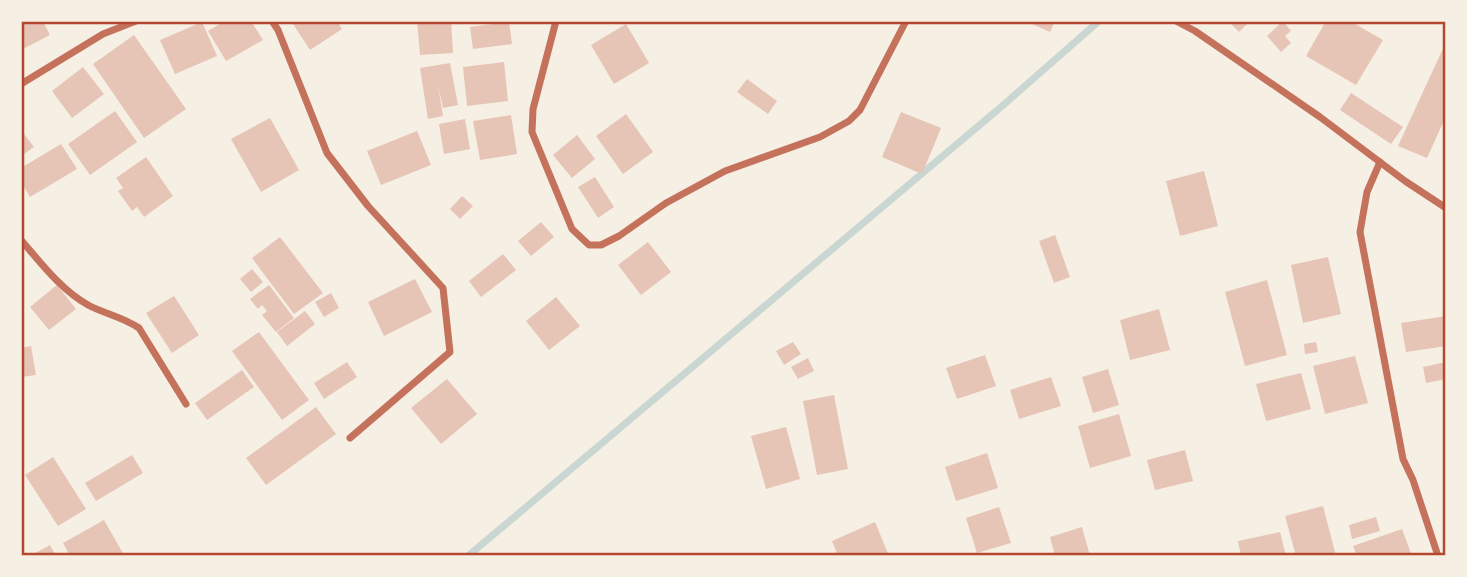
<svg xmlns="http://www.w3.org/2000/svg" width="1467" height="577" font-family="'Source Serif 4',serif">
  <rect width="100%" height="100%" fill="#f6efe4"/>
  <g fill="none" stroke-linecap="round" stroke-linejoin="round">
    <path stroke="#c9d6d2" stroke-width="7" d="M468,556L1001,107L1099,21"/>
  </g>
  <g fill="#e6c5b7">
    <path d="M21,21H43L50,35L21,50Z"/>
    <path d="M225,21H251L263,40L226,61L208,31Z"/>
    <path d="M291,21H337L342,29L310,50Z"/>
    <path d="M417,21H451L453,53L420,55Z"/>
    <path d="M1033,21H1055L1050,32L1032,24Z"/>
    <path d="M1228,21H1250L1239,32Z"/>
    <path d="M1283,21L1291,31L1285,36L1291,43L1281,52L1267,36Z"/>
    <path d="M1326,21H1350L1383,40L1356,85L1306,56Z"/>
    <path d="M202,22L217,56L175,74L160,40Z"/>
    <path d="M509,22L512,44L473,49L470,27Z"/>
    <path d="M626,24L649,63L614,84L591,45Z"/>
    <path d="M134,35L186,109L144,138L93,64Z"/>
    <path d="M1446,42V116L1427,158L1398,146Z"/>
    <path d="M504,62L508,101L467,106L463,67Z"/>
    <path d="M450,63L458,105L443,108L438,85L443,116L428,119L420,68Z"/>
    <path d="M83,67L104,94L72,118L52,91Z"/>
    <path d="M747,79L777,101L768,114L737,92Z"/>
    <path d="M1351,93L1403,127L1391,144L1340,110Z"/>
    <path d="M115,111L137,142L90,175L68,144Z"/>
    <path d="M901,112L941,128L922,174L882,157Z"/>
    <path d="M626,114L653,152L623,174L596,136Z"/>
    <path d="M511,115L517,154L480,160L473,121Z"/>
    <path d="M270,118L299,170L261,192L231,139Z"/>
    <path d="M465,119L470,149L444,154L439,124Z"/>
    <path d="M21,130L34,147L21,156Z"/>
    <path d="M417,131L431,165L381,185L367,151Z"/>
    <path d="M577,135L595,159L572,178L553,155Z"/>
    <path d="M61,144L77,169L30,197L21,182V168Z"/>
    <path d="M146,157L173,196L144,217L137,207L132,211L118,191L123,188L116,178Z"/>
    <path d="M1204,171L1218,226L1180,236L1166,181Z"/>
    <path d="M595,177L614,207L598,218L578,187Z"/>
    <path d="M462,196L473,206L460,219L450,209Z"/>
    <path d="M541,222L554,237L531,256L518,241Z"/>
    <path d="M1055,235L1070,277L1054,283L1039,241Z"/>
    <path d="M280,237L323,293L294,314L252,258Z"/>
    <path d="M648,242L671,272L641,295L618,265Z"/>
    <path d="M503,254L516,270L481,297L469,281Z"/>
    <path d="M1328,257L1341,314L1303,323L1291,265Z"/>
    <path d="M252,269L263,282L251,292L240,279Z"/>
    <path d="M415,279L432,312L384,336L368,302Z"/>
    <path d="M1267,280L1287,355L1245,366L1225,292Z"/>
    <path d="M57,285L76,309L49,330L30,307Z"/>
    <path d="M269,285L294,318L276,332L262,315L267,311L262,305L258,309L250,299Z"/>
    <path d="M331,293L339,308L324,317L315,302Z"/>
    <path d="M174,296L199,335L172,353L146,313Z"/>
    <path d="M556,297L580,326L549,350L526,321Z"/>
    <path d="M1159,309L1170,350L1130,360L1120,320Z"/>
    <path d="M305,311L315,324L287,346L277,332Z"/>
    <path d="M1446,316V346L1406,352L1401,323Z"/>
    <path d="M259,332L309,400L282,420L232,351Z"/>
    <path d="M793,342L801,354L784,365L776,351Z"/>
    <path d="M1316,342L1318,352L1305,354L1304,344Z"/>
    <path d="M31,346L36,375L21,377V348Z"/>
    <path d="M985,355L996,386L957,399L946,368Z"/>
    <path d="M1355,356L1368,403L1325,414L1313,366Z"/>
    <path d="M808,358L814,371L798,379L791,367Z"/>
    <path d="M347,362L357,377L324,399L314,383Z"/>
    <path d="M1446,362V379L1426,383L1423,367Z"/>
    <path d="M1108,369L1119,405L1093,413L1082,377Z"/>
    <path d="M242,370L254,387L207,420L195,403Z"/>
    <path d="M1301,373L1311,409L1266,421L1256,384Z"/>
    <path d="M1051,377L1061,406L1019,419L1010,390Z"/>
    <path d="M447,379L477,414L441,444L411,408Z"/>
    <path d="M834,395L848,469L817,475L803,401Z"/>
    <path d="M316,407L336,434L266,485L246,458Z"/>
    <path d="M1119,414L1131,456L1090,468L1078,426Z"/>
    <path d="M786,427L800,479L766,489L751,436Z"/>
    <path d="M1185,450L1193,481L1155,490L1147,460Z"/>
    <path d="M987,453L998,488L956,501L945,467Z"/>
    <path d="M132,455L143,473L96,501L85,483Z"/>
    <path d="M53,457L86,509L58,526L25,475Z"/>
    <path d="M1323,506L1336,556H1296L1285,516Z"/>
    <path d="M999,507L1011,543L977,553L966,518Z"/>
    <path d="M1376,517L1380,531L1352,539L1349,525Z"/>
    <path d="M104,520L124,555L121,556H70L63,543Z"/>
    <path d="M875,522L889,556H838L832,541Z"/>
    <path d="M1082,527L1090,556H1055L1050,537Z"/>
    <path d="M1402,529L1412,556H1357L1353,546Z"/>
    <path d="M1280,532L1286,556H1241L1238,541Z"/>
    <path d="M50,545L56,556H30Z"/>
  </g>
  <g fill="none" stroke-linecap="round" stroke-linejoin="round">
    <g stroke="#c5725c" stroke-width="7">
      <path d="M272,21L278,30L327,153L368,206L443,288L450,352L350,438"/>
      <path d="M556,21L533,109L532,132L572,229L589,245H601L619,236L666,203L725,171L820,137L849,121L860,110L906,21"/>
      <path d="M1176,21L1195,31L1320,117L1405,181L1446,208"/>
      <path d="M21,84L103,34L136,21"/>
      <path d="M1380,162L1367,192L1360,232L1403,459L1413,480L1438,556"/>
      <path d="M21,240C41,263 61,290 88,305C105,314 123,317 139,328L186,404"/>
    </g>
  </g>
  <rect width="1467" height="577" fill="none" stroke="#f6efe4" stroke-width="46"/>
  <rect x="23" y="23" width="1421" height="531" fill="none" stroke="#b5482f" stroke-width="2.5"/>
</svg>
